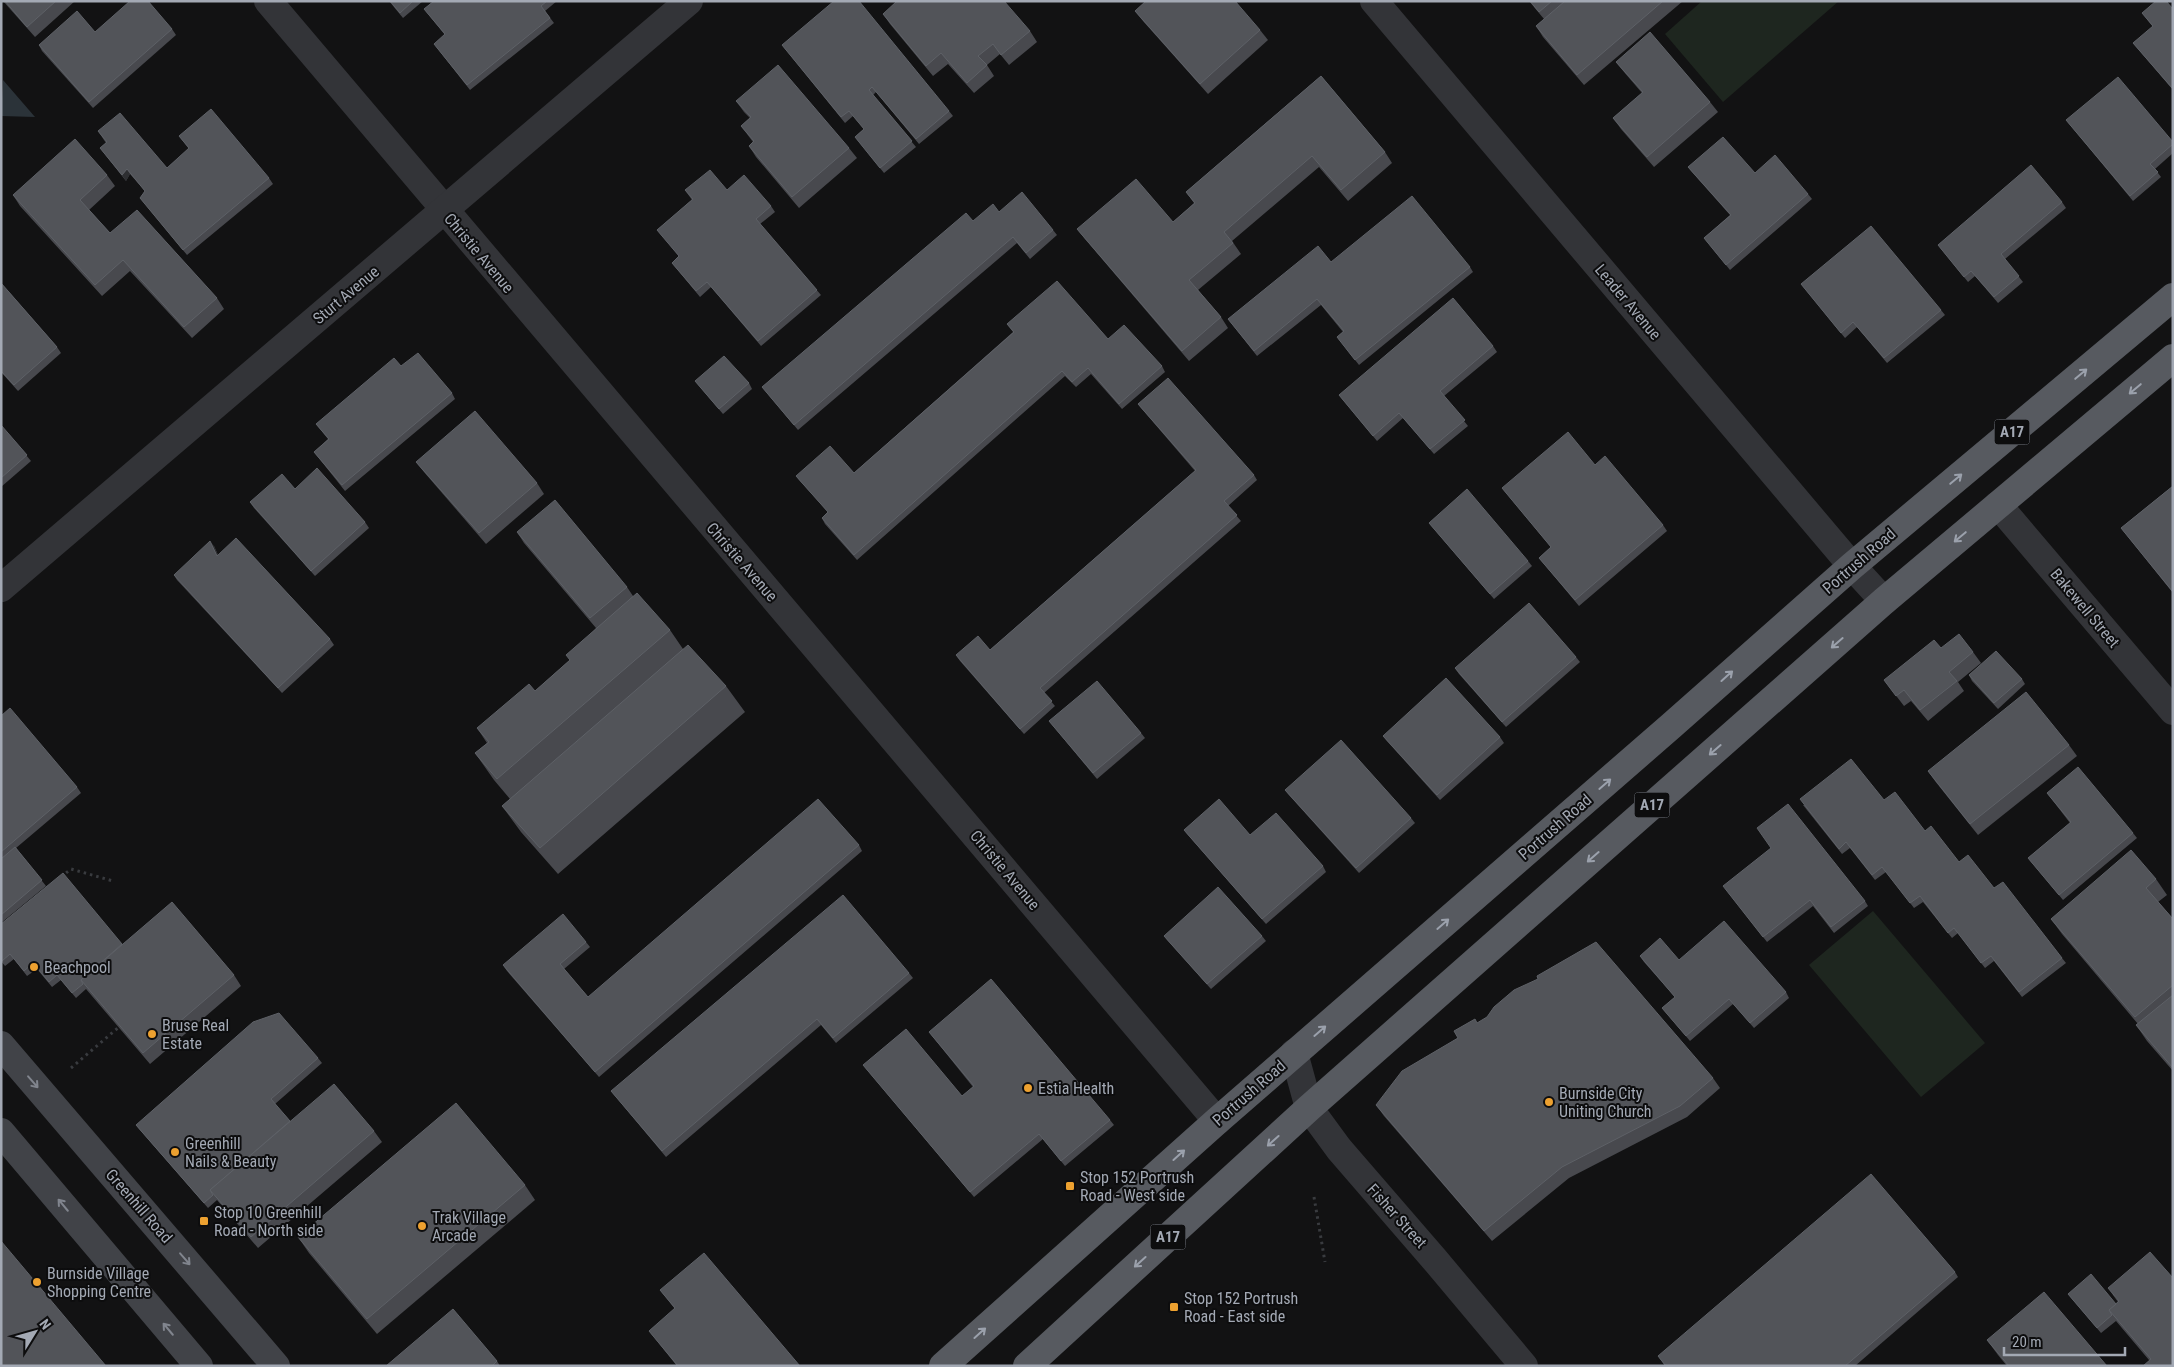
<svg xmlns="http://www.w3.org/2000/svg" width="2174" height="1367" font-family="'Roboto Condensed',sans-serif">
  <rect width="100%" height="100%" fill="#121213"/>
  <g fill="#1e261f">
    <path d="M1702,1H1839L1723,102L1665,34Z"/>
    <path d="M1873,911L1985,1043L1921,1097L1809,965Z"/>
  </g>
  <path fill="#2b3339" d="M3,80L35,117L1,116Z"/>
  <g fill="none" stroke-linecap="round" stroke-linejoin="round">
    <g stroke="#393b3f" stroke-width="3" stroke-dasharray="2.5 4" stroke-linecap="butt">
      <path d="M61,877L71,869L113,881"/>
      <path d="M71,1068L119,1027"/>
      <path d="M1314,1197L1325,1262"/>
    </g>
    <g stroke="#333438" stroke-width="28">
      <path d="M268,1C582,377 902,747 1217,1121"/>
      <path d="M1374,1L1852,566L1884,601"/>
      <path d="M1998,505L2173,711"/>
      <path d="M1,588L689,1"/>
      <path d="M1294,1053L1309,1108L1339,1149L1435,1260L1524,1366"/>
    </g>
    <g stroke="#414348" stroke-width="28">
      <path d="M1,1045L276,1366"/>
      <path d="M1,1132L199,1366"/>
    </g>
    <g stroke="#575a60" stroke-width="28">
      <path d="M943,1366L1217,1121L1671,726L1852,566L2173,297"/>
      <path d="M1027,1366L1309,1108L1884,601L2173,358"/>
    </g>
  </g>
  <g fill="#48494e">
    <path d="M3,1H75L35,37Z"/>
    <path d="M389,1H423L403,18Z"/>
    <path d="M434,1H557L545,11L554,23L470,90L434,44L445,35L424,9Z"/>
    <path d="M1529,1H1683L1584,85L1543,37L1536,26L1544,19Z"/>
    <path d="M2173,9V90L2133,43L2153,27L2142,13Z"/>
    <path d="M1135,11L1260,30L1268,40L1208,94L1143,21Z"/>
    <path d="M883,14L1030,31L1037,42L1009,65L1000,54L987,65L994,76L974,93L948,64L933,76L890,24Z"/>
    <path d="M172,29L176,35L93,108L42,51L39,45Z"/>
    <path d="M782,45L949,111L953,116L919,144L876,92L873,95L916,147L884,173L855,137L864,129L853,116L845,123Z"/>
    <path d="M1616,62L1710,102L1718,112L1654,167L1621,129L1613,118L1642,93L1624,72Z"/>
    <path d="M1321,76L1385,152L1392,163L1348,201L1319,167L1232,241L1241,254L1198,290L1221,317L1228,328L1189,361L1085,239L1077,229L1173,222L1194,203L1186,192Z"/>
    <path d="M736,101L849,148L857,158L799,208L756,157L749,146L753,142L741,126L750,118L744,112Z"/>
    <path d="M2066,120L2173,142V153L2155,169L2161,177L2133,201Z"/>
    <path d="M98,131L167,168L189,149L179,136L269,178L273,184L187,255L140,198L145,191L130,174L126,181L104,153L100,148L106,143Z"/>
    <path d="M1688,167L1755,173L1808,194L1812,199L1730,270L1704,238L1730,215L1692,172Z"/>
    <path d="M107,175L115,186L89,210L110,233L217,298L224,309L192,338L130,271L102,296L20,206L13,195Z"/>
    <path d="M685,190H727L771,206L775,212L760,224L821,295L761,346L711,287L700,297L672,263L679,256L657,230L692,200Z"/>
    <path d="M2062,202L2066,208L2005,259L2023,282L1998,303L1975,276L1968,282L1938,245Z"/>
    <path d="M999,212L1053,230L1057,235L1030,259L1017,243L798,430L762,387L973,221Z"/>
    <path d="M1331,262L1470,267L1473,272L1359,365L1337,337L1343,332L1321,305L1257,356L1228,319Z"/>
    <path d="M1,283L57,347L61,353L18,391L1,372Z"/>
    <path d="M1801,284L1941,310L1945,315L1887,363L1857,327L1845,338Z"/>
    <path d="M1007,324L1108,339L1162,366L1165,372L1122,409L1091,374L1076,387L1065,376L857,560L825,524L822,518L828,512L800,481L796,476L854,473L1013,332Z"/>
    <path d="M1493,346L1497,352L1444,396L1468,426L1434,454L1403,418L1377,441L1339,395Z"/>
    <path d="M401,366L452,393L455,399L345,491L314,452L328,439L316,424Z"/>
    <path d="M695,381L749,383L752,389L723,414Z"/>
    <path d="M1138,404L1254,475L1257,480L1228,506L1241,521L1044,693L1055,706L1024,734L960,661L956,655L990,650L1195,471L1142,409Z"/>
    <path d="M1,425L31,461L1,487Z"/>
    <path d="M416,462L537,483L544,494L486,544L424,472Z"/>
    <path d="M1595,465L1663,525L1667,531L1579,606L1539,558L1551,547L1502,488Z"/>
    <path d="M2173,486V593L2121,528Z"/>
    <path d="M295,489L365,522L369,528L315,576L254,508L250,502Z"/>
    <path d="M1429,523L1528,561L1532,566L1494,599Z"/>
    <path d="M517,532L627,587L633,596L670,630L683,649L726,686L745,712L558,874L521,832L502,806L510,799L494,780L475,753L487,743L477,728L535,691L570,660L596,628L524,543Z"/>
    <path d="M214,546L218,555L330,639L334,645L282,693L177,580L174,575Z"/>
    <path d="M1941,648L1973,652L1981,663L1958,682L1964,691L1928,721L1911,701L1904,706L1884,680Z"/>
    <path d="M1576,657L1580,662L1506,727L1459,674L1455,668Z"/>
    <path d="M1969,675L2022,679L2025,684L1998,709L1972,681Z"/>
    <path d="M1,716L77,787L81,793L16,848L46,886L1,923Z"/>
    <path d="M1049,721L1141,733L1145,738L1097,779Z"/>
    <path d="M1383,736L1500,737L1504,743L1440,800L1387,741Z"/>
    <path d="M2069,745L2077,756L1978,835L1935,781L1928,771Z"/>
    <path d="M1285,790L1411,818L1415,823L1359,873L1289,795Z"/>
    <path d="M2047,793L2133,833L2137,838L2063,900L2028,858L2070,823Z"/>
    <path d="M1884,800L1925,831L1959,862L1994,888L2062,958L2066,963L2022,997L1994,961L1985,968L1958,933L1952,938L1923,902L1914,908L1886,872L1875,880L1850,848L1842,854L1803,805Z"/>
    <path d="M1184,830L1323,866L1326,872L1266,924L1188,835Z"/>
    <path d="M859,845L862,851L599,1077L507,971L503,965L586,942L590,947L564,969L588,997Z"/>
    <path d="M2156,879L2167,895L2158,902L2173,919V1071L2147,1041L2136,1025L2138,1024L2062,934L2051,919Z"/>
    <path d="M1727,891L1865,901L1868,906L1834,933L1813,906L1767,942Z"/>
    <path d="M1,924L122,944L234,975L241,986L150,1064L86,989L76,998L61,980L52,987L37,969L27,976L14,959L5,966L1,961Z"/>
    <path d="M1164,936H1262L1266,941L1211,989L1168,941Z"/>
    <path d="M1640,956L1679,960L1786,992L1789,998L1754,1028L1733,1004L1690,1041L1662,1008L1675,997L1644,962Z"/>
    <path d="M909,973L913,978L836,1043L821,1025L666,1157L611,1091Z"/>
    <path d="M1478,1023L1713,1078L1720,1088L1687,1117L1569,1178L1492,1241L1384,1116L1376,1105L1458,1038Z"/>
    <path d="M929,1032L1110,1120L1114,1125L1065,1166L1043,1139L974,1197L863,1065L962,1096L973,1087Z"/>
    <path d="M318,1058L322,1063L275,1104L290,1121L374,1131L382,1142L258,1248L217,1200L208,1208L140,1130L136,1125Z"/>
    <path d="M525,1185L535,1200L377,1334L309,1253L298,1237Z"/>
    <path d="M1955,1272L1958,1277L1855,1366H1665L1658,1356Z"/>
    <path d="M2108,1288L2173,1366L2149,1360L2116,1321L2101,1333L2068,1294L2116,1304L2118,1302Z"/>
    <path d="M660,1290L800,1366H677L649,1331L675,1309Z"/>
    <path d="M1987,1340L2107,1366H2007L1998,1355Z"/>
    <path d="M497,1361L500,1366H386Z"/>
  </g>
  <g fill="#2e2f32">
    <path d="M127,169L130,174L126,181L122,175Z"/>
    <path d="M210,541L214,546L221,561L217,556Z"/>
  </g>
  <g fill="#525459" stroke="#5e6167">
    <path d="M5,1H56L27,27Z"/>
    <path d="M130,1H148L172,29L89,102L39,45L77,11L95,32Z"/>
    <path d="M390,1H413L400,13Z"/>
    <path d="M434,1H547L541,6L550,18L467,85L434,44L445,34L424,9Z"/>
    <path d="M834,1H859L949,111L916,139L872,87L869,90L912,141L880,168L855,137L864,129L849,111L841,117L782,45Z"/>
    <path d="M897,1H1004L1030,31L1001,55L993,44L978,56L987,65L967,83L941,53L926,66L883,14Z"/>
    <path d="M1146,1H1235L1260,30L1200,84L1135,11Z"/>
    <path d="M1530,1H1552L1539,12Z"/>
    <path d="M1565,1H1663L1577,75L1536,26Z"/>
    <path d="M2156,1H2166L2173,9V89L2133,43L2153,26L2142,13Z"/>
    <path d="M1650,32L1710,102L1647,157L1613,118L1643,92L1616,62Z"/>
    <path d="M778,65L849,148L792,197L749,146L754,141L741,126L751,117L736,101Z"/>
    <path d="M1321,76L1385,152L1341,190L1312,156L1224,232L1233,243L1189,280L1221,317L1182,351L1077,229L1136,179L1173,222L1195,203L1186,192Z"/>
    <path d="M2118,77L2173,142V144L2150,164L2158,172L2130,196L2066,120Z"/>
    <path d="M211,109L269,178L183,250L140,198L145,191L127,169L122,175L100,148L107,142L98,131L120,113L167,168L189,148L179,136Z"/>
    <path d="M1723,137L1755,173L1775,155L1808,194L1726,265L1704,238L1731,215L1688,167Z"/>
    <path d="M75,139L107,175L80,200L110,233L137,210L217,298L184,327L123,260L95,285L13,195Z"/>
    <path d="M2031,165L2062,202L2001,254L2019,276L1994,297L1971,271L1964,277L1938,245Z"/>
    <path d="M710,170L727,190L744,175L771,206L756,219L817,290L758,341L707,282L696,291L672,263L679,256L657,230L693,199L685,190Z"/>
    <path d="M1022,192L1053,230L1026,253L1013,237L794,425L762,387L966,213L973,221L993,204L999,212Z"/>
    <path d="M1412,196L1470,267L1355,360L1337,337L1344,331L1317,299L1254,351L1228,319L1318,246L1331,262Z"/>
    <path d="M1871,226L1941,310L1884,358L1853,322L1841,333L1801,284Z"/>
    <path d="M1057,281L1108,339L1124,325L1162,366L1119,404L1088,368L1072,382L1062,371L854,555L822,518L828,512L796,476L830,446L854,473L1014,332L1007,324Z"/>
    <path d="M1,283L57,347L14,385L1,371Z"/>
    <path d="M1453,298L1493,346L1440,391L1465,420L1430,449L1399,413L1373,436L1339,395Z"/>
    <path d="M418,353L452,393L342,485L314,452L329,439L316,424L394,358L401,366Z"/>
    <path d="M724,356L749,383L719,409L695,381Z"/>
    <path d="M1168,378L1254,475L1224,501L1237,515L1040,688L1052,701L1020,729L956,655L978,636L990,650L1196,470L1138,404Z"/>
    <path d="M475,411L537,483L479,533L416,462Z"/>
    <path d="M1,425L27,455L1,478Z"/>
    <path d="M1568,432L1595,465L1605,456L1663,525L1575,600L1539,558L1551,547L1502,488Z"/>
    <path d="M317,468L365,522L311,571L250,502L282,474L295,489Z"/>
    <path d="M2173,486V592L2121,528Z"/>
    <path d="M1467,489L1528,561L1490,594L1429,523Z"/>
    <path d="M555,500L627,587L590,618L517,532Z"/>
    <path d="M236,538L330,639L278,688L174,575L210,541L217,556Z"/>
    <path d="M637,593L670,630L497,779L475,753L489,742L477,728L529,684L535,691L570,660L566,655Z"/>
    <path d="M1529,603L1576,657L1502,722L1455,668Z"/>
    <path d="M1959,634L1973,652L1949,672L1957,681L1920,710L1904,690L1896,696L1884,680L1934,640L1941,648Z"/>
    <path d="M688,645L726,686L540,848L502,806Z"/>
    <path d="M1996,651L2022,679L1994,703L1969,675Z"/>
    <path d="M1446,678L1500,737L1437,795L1383,736Z"/>
    <path d="M1097,681L1141,733L1093,773L1049,721Z"/>
    <path d="M2026,692L2069,745L1970,824L1928,771Z"/>
    <path d="M10,708L77,787L1,852V716Z"/>
    <path d="M1341,740L1411,818L1356,868L1285,790Z"/>
    <path d="M1851,759L1884,800L1895,792L1925,831L1931,826L1959,862L1968,855L1994,888L2003,882L2062,958L2019,992L1991,956L1981,963L1954,928L1948,933L1920,896L1910,903L1882,867L1872,875L1846,842L1839,849L1800,799Z"/>
    <path d="M2078,767L2133,833L2059,895L2028,858L2071,822L2047,793Z"/>
    <path d="M818,799L859,845L595,1072L503,965L563,914L586,942L560,964L588,997Z"/>
    <path d="M1219,799L1250,835L1276,813L1323,866L1262,919L1184,830Z"/>
    <path d="M1788,804L1865,901L1831,927L1810,900L1763,937L1723,886L1771,848L1757,828Z"/>
    <path d="M15,847L42,880L1,915V859Z"/>
    <path d="M2131,850L2156,879L2146,888L2173,919V985L2135,1017L2051,919Z"/>
    <path d="M63,873L122,944L81,980L83,984L72,993L57,975L49,982L33,963L24,971L10,954L2,961L1,960V924Z"/>
    <path d="M1218,887L1262,936L1207,984L1164,936Z"/>
    <path d="M843,895L909,973L833,1038L817,1019L662,1151L611,1091Z"/>
    <path d="M172,902L234,975L143,1053L81,980Z"/>
    <path d="M1724,921L1786,992L1750,1023L1729,999L1686,1036L1662,1008L1675,997L1640,956L1660,938L1679,960Z"/>
    <path d="M1596,942L1713,1078L1680,1106L1562,1167L1484,1231L1376,1105L1402,1071L1458,1038L1454,1031L1475,1019L1477,1023L1487,1017L1494,1007L1514,990L1538,979L1537,976Z"/>
    <path d="M991,979L1110,1120L1061,1161L1039,1134L970,1192L863,1065L906,1029L962,1096L974,1086L929,1032Z"/>
    <path d="M2173,995V1068L2136,1025Z"/>
    <path d="M279,1013L318,1058L271,1099L290,1121L210,1190L213,1195L204,1203L136,1125L253,1022Z"/>
    <path d="M334,1084L374,1131L251,1237L210,1190Z"/>
    <path d="M456,1103L525,1185L367,1319L298,1237Z"/>
    <path d="M1871,1174L1955,1272L1845,1366H1666L1658,1356Z"/>
    <path d="M1,1241L106,1366H1Z"/>
    <path d="M2150,1252L2173,1278V1366H2143L2151,1359L2109,1310L2119,1301L2108,1288Z"/>
    <path d="M704,1253L800,1366H678L649,1331L675,1308L660,1290Z"/>
    <path d="M2091,1274L2116,1304L2109,1310L2112,1315L2097,1328L2068,1294Z"/>
    <path d="M2044,1292L2107,1366H2009L1987,1340Z"/>
    <path d="M453,1309L497,1361L492,1366H386Z"/>
  </g>
  <defs><path id="oneway-shaft" d="M-6 0H5M1.5-3L5.5 0L1.5 3" fill="none" stroke-width="1.6" stroke-linecap="round" stroke-linejoin="round" transform="scale(1.25)"/></defs>
  <g stroke="#9ba1ac">
    <use href="#oneway-shaft" transform="translate(2081 374) rotate(-40)"/>
    <use href="#oneway-shaft" transform="translate(2135 389) rotate(140)"/>
    <use href="#oneway-shaft" transform="translate(1956 479) rotate(-40)"/>
    <use href="#oneway-shaft" transform="translate(1960 537) rotate(140)"/>
    <use href="#oneway-shaft" transform="translate(1837 643) rotate(139)"/>
    <use href="#oneway-shaft" transform="translate(1727 676) rotate(-42)"/>
    <use href="#oneway-shaft" transform="translate(1715 750) rotate(139)"/>
    <use href="#oneway-shaft" transform="translate(1605 784) rotate(-41)"/>
    <use href="#oneway-shaft" transform="translate(1593 857) rotate(139)"/>
    <use href="#oneway-shaft" transform="translate(1443 924) rotate(-41)"/>
    <use href="#oneway-shaft" transform="translate(1320 1031) rotate(-41)"/>
    <use href="#oneway-shaft" transform="translate(1273 1141) rotate(138)"/>
    <use href="#oneway-shaft" transform="translate(1179 1155) rotate(-42)"/>
    <use href="#oneway-shaft" transform="translate(1140 1262) rotate(138)"/>
    <use href="#oneway-shaft" transform="translate(980 1333) rotate(-42)"/>
  </g>
  <g stroke="#81858e">
    <use href="#oneway-shaft" transform="translate(33 1082) rotate(49)"/>
    <use href="#oneway-shaft" transform="translate(63 1205) rotate(-130)"/>
    <use href="#oneway-shaft" transform="translate(185 1259) rotate(49)"/>
    <use href="#oneway-shaft" transform="translate(168 1329) rotate(-130)"/>
  </g>
  <g fill="#eda130" stroke="#0d0d0e" stroke-width="2">
    <circle cx="34" cy="967" r="5"/>
    <circle cx="152" cy="1034" r="5"/>
    <circle cx="1028" cy="1088" r="5"/>
    <circle cx="1549" cy="1102" r="5"/>
    <circle cx="175" cy="1152" r="5"/>
    <rect x="1065" y="1181" width="10" height="10" rx="2.5"/>
    <rect x="199" y="1216" width="10" height="10" rx="2.5"/>
    <circle cx="422" cy="1226" r="5"/>
    <circle cx="37" cy="1282" r="5"/>
    <rect x="1169" y="1302" width="10" height="10" rx="2.5"/>
  </g>
  <g text-anchor="middle" dominant-baseline="central" stroke-width="4" stroke-linejoin="round" paint-order="stroke">
    <g fill="#0d0d0e" stroke="#767a82" stroke-width="1">
      <rect x="1994.5" y="419.5" width="35" height="25" rx="4"/>
      <rect x="1634.5" y="792.5" width="35" height="25" rx="4"/>
      <rect x="1150.5" y="1224.5" width="35" height="25" rx="4"/>
    </g>
    <g font-size="15" font-weight="bold" fill="#a3a9b4">
      <text x="2012" y="432">A17</text>
      <text x="1652" y="805">A17</text>
      <text x="1168" y="1237">A17</text>
    </g>
    <g font-size="16" fill="#a3a9b4" stroke="#0d0d0e">
      <text transform="translate(479 253) rotate(50)">Christie Avenue</text>
      <text transform="translate(346 295) rotate(-40)">Sturt Avenue</text>
      <text transform="translate(1628 302) rotate(50)">Leader Avenue</text>
      <text transform="translate(1859 561) rotate(-41)">Portrush Road</text>
      <text transform="translate(742 562) rotate(49)">Christie Avenue</text>
      <text transform="translate(2085 608) rotate(50)">Bakewell Street</text>
      <text transform="translate(1555 827) rotate(-41)">Portrush Road</text>
      <text transform="translate(1005 870) rotate(50)">Christie Avenue</text>
      <text transform="translate(1249 1093) rotate(-41)">Portrush Road</text>
      <text transform="translate(139 1206) rotate(49)">Greenhill Road</text>
      <text transform="translate(1397 1216) rotate(48)">Fisher Street</text>
    </g>
    <g font-size="16" fill="#a3a9b4" stroke="#0d0d0e" text-anchor="start">
      <text x="44" y="967">Beachpool</text>
      <text x="162" y="1025">Bruse Real<tspan x="162" dy="18">Estate</tspan></text>
      <text x="1038" y="1088">Estia Health</text>
      <text x="1559" y="1093">Burnside City<tspan x="1559" dy="18">Uniting Church</tspan></text>
      <text x="185" y="1143">Greenhill<tspan x="185" dy="18">Nails &amp; Beauty</tspan></text>
      <text x="1080" y="1177">Stop 152 Portrush<tspan x="1080" dy="18">Road - West side</tspan></text>
      <text x="214" y="1212">Stop 10 Greenhill<tspan x="214" dy="18">Road - North side</tspan></text>
      <text x="432" y="1217">Trak Village<tspan x="432" dy="18">Arcade</tspan></text>
      <text x="47" y="1273">Burnside Village<tspan x="47" dy="18">Shopping Centre</tspan></text>
      <text x="1184" y="1298">Stop 152 Portrush<tspan x="1184" dy="18">Road - East side</tspan></text>
    </g>
  </g>
  <rect width="2174" height="1367" fill="none" stroke="#a3a9b4" stroke-width="5"/>
  <g transform="translate(35 1332) rotate(53)" stroke="#0d0d0e" stroke-width="4" paint-order="stroke">
  <path d="M0-4L9 19L0 12L-9 19Z" fill="#a3a9b4"/>
  <text y="-8" font-size="14" font-weight="bold" text-anchor="middle" fill="#a3a9b4">N</text>
  </g>
  <path d="M2004 1347v8h121v-8" fill="none" stroke="#a3a9b4" stroke-width="2.5"/>
  <text x="2012" y="1347" font-size="15" fill="#a3a9b4" stroke="#0d0d0e" stroke-width="4" paint-order="stroke">20 m</text>
</svg>
